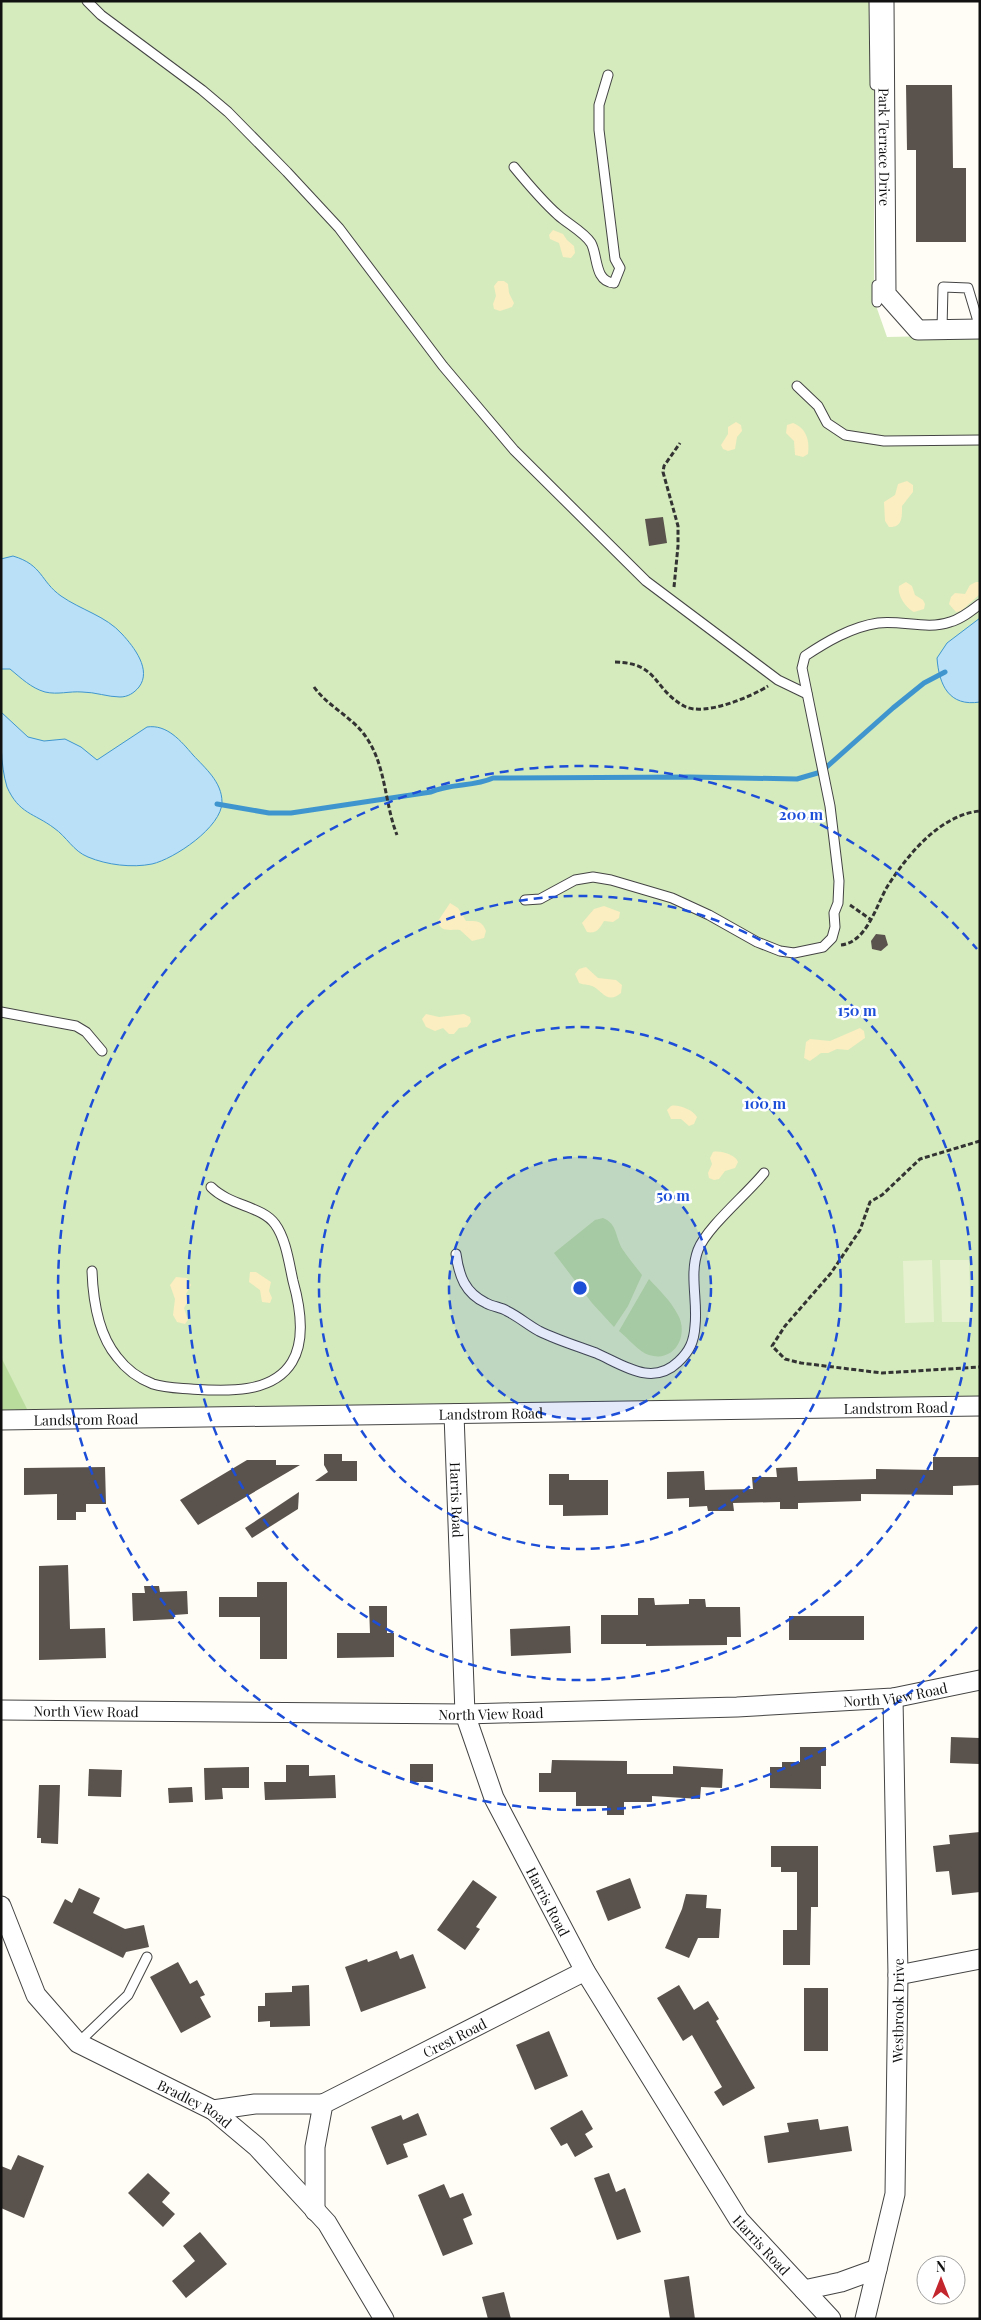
<svg xmlns="http://www.w3.org/2000/svg" width="981" height="2320" font-family="'Playfair Display',serif">
  <rect width="100%" height="100%" fill="#fffdf5"/>
  <path fill="#d5ebbd" d="M1,1H874V300L887,337L980,335V1398L1,1414Z"/>
  <g fill="#b9dc9c">
    <path d="M603,1218C618,1224 615,1238 623,1250C629,1259 636,1267 642,1275L628,1306L614,1327L592,1303L554,1253L595,1220Z"/>
    <path d="M649,1279C659,1290 671,1301 678,1315C689,1335 675,1363 649,1355C639,1352 628,1338 619,1331Z"/>
    <path d="M1,1358L2,1359L30,1415L1,1414Z"/>
  </g>
  <g fill="#fbeec1">
    <path d="M553,230L563,234L567,240L574,246L575,253L571,258L563,257L559,243L550,239L549,235Z"/>
    <path d="M498,281H504L508,284L509,293L514,303L512,307L500,311L494,309L493,304L496,296L494,286Z"/>
    <path d="M736,422L741,425L742,431L737,437L735,449L728,451L723,449L721,445L728,434V427Z"/>
    <path d="M793,423C806,428 810,440 808,454L803,457L795,455L794,441L786,433L787,425Z"/>
    <path d="M907,481L913,485V492L902,506C902,516 903,528 889,527L885,521L884,502L895,495L898,484Z"/>
    <path d="M906,582L912,586L915,595L923,600L925,604L924,609L914,612C906,608 897,595 899,586Z"/>
    <path d="M976,582H980V594L961,611L956,612L949,604L951,597L955,593L965,594L970,585Z"/>
    <path d="M450,903L458,908L466,921C476,921 482,920 486,931L484,938L472,941L460,930C451,929 440,933 438,921Z"/>
    <path d="M604,906L620,912L619,918L613,922L604,921C600,928 597,934 587,932L582,923L594,909Z"/>
    <path d="M586,967L598,978L616,980L622,985L621,993C607,1005 602,990 592,986C587,984 583,985 579,983L575,974L579,969Z"/>
    <path d="M426,1014L439,1017L464,1014L470,1017L471,1022L467,1027L459,1028L454,1034H449L443,1028L435,1031L426,1027L422,1019Z"/>
    <path d="M860,1028L864,1031L865,1038L848,1050L837,1049L828,1053H821L810,1061L804,1058L806,1042L810,1039L830,1041Z"/>
    <path d="M671,1106C678,1104 693,1110 697,1117L694,1124L689,1126L681,1119H671L667,1110Z"/>
    <path d="M713,1152C720,1150 736,1155 738,1162L735,1168L725,1171L719,1179L714,1180L709,1178L708,1173L712,1164L710,1158Z"/>
    <path d="M250,1272H256L271,1282L269,1291L272,1298L270,1303L262,1302L260,1290L249,1282Z"/>
    <path d="M176,1277L187,1278L191,1285L186,1294L188,1301L184,1308L188,1320L185,1324L177,1322L173,1315L175,1299L170,1285Z"/>
  </g>
  <g fill="#e6f2cf">
    <path d="M932,1260L934,1322L905,1323L903,1261Z"/>
    <path d="M940,1260H969L971,1322H942Z"/>
  </g>
  <g fill="#b9e0f7" stroke="#3f96cf">
    <path d="M13,556C43,565 40,581 61,596C81,610 106,616 122,634C134,647 152,670 139,687C134,693 128,697 120,697C108,697 95,692 82,692C69,691 58,695 45,692C31,688 21,678 10,669H1V559Z"/>
    <path d="M980,618V702C949,707 939,685 937,658L947,643Z"/>
    <path d="M1,712L28,737L44,741L65,739L81,747L97,760L147,727C167,724 181,741 193,755C205,768 222,782 222,802C222,827 174,859 152,864C132,868 107,865 88,857C73,851 67,837 54,828C34,813 19,814 7,787C0,764 1,737 1,712Z"/>
  </g>
  <g fill="none" stroke-linecap="round" stroke-linejoin="round">
    <path stroke="#3f96cf" stroke-width="5" d="M217,804L269,813H291L431,792C451,783 474,787 493,778L690,777L797,779L821,772L893,708L924,683L945,672"/>
  </g>
  <g fill="#5a524d">
    <path d="M906,85H952L953,168H966V242H916V150H907Z"/>
    <path d="M663,517L667,543L649,546L645,519Z"/>
    <path d="M876,934L885,935L888,945L881,951L872,949L871,941Z"/>
    <path d="M324,1454H342V1461H357V1481H315L328,1472L324,1465Z"/>
    <path d="M933,1457H980V1485L953,1486V1495L861,1494V1501L798,1503V1509H780V1502L733,1503L734,1511H708L707,1506L689,1507V1498L667,1499V1472L704,1471L705,1490L753,1489L752,1477H777L776,1468L797,1467L798,1481L876,1479V1469L933,1470Z"/>
    <path d="M247,1460H276V1465H300L198,1525L180,1500Z"/>
    <path d="M105,1467L106,1504H86V1512H76V1520H57V1494L24,1495V1468Z"/>
    <path d="M549,1474H569V1480H608V1515L563,1516V1505H549Z"/>
    <path d="M299,1492L298,1509L252,1538L245,1528Z"/>
    <path d="M68,1565L70,1629L105,1628L106,1658L39,1660V1566Z"/>
    <path d="M257,1582H287V1659H260V1617H219V1597H257Z"/>
    <path d="M144,1586H159L160,1592L187,1591L188,1614L174,1615V1619L133,1621L132,1593H145Z"/>
    <path d="M638,1598H654L655,1605L689,1604V1599H705L706,1607H740L741,1637H727V1645L646,1646V1644H601V1615H638Z"/>
    <path d="M369,1606H387V1633H394V1657L337,1658V1633H370Z"/>
    <rect x="789" y="1616" width="75" height="24"/>
    <path d="M570,1626L571,1653L511,1656L510,1629Z"/>
    <path d="M951,1737L980,1738V1764L950,1763Z"/>
    <path d="M800,1747H826V1766H821V1789L770,1788V1767H782V1762H800Z"/>
    <path d="M552,1760L627,1761V1774H673V1766L723,1769L722,1788L701,1787L700,1799L652,1796V1802H624V1815H607V1806H576V1792H539V1773H551Z"/>
    <rect x="410" y="1764" width="23" height="18"/>
    <path d="M286,1765H309V1776L335,1775L336,1798L265,1800L264,1782H286Z"/>
    <path d="M249,1767V1788H222L223,1799L205,1800L204,1768Z"/>
    <path d="M89,1769L122,1770L121,1797L88,1796Z"/>
    <path d="M39,1785H60L58,1844L41,1843V1838H37Z"/>
    <path d="M192,1787L193,1802L169,1803L168,1788Z"/>
    <path d="M980,1832V1892L952,1895L949,1871L936,1872L933,1846L950,1844L949,1835Z"/>
    <path d="M771,1846H818V1907H811L810,1965H783V1930H797V1872H781V1867H771Z"/>
    <path d="M630,1878L641,1908L608,1921L596,1891Z"/>
    <path d="M473,1880L497,1897L476,1927L480,1929L465,1950L437,1930Z"/>
    <path d="M79,1888L100,1898L93,1913L125,1929L144,1925L149,1947L126,1952L123,1958L53,1923L65,1899L72,1903Z"/>
    <path d="M686,1894L707,1895L706,1908L721,1909L719,1938H698L689,1958L665,1948L682,1909Z"/>
    <path d="M397,1951L400,1959L413,1954L426,1988L361,2012L345,1967L367,1959L368,1962Z"/>
    <path d="M178,1962L190,1984L197,1980L205,1995L200,1997L211,2017L181,2033L150,1977Z"/>
    <path d="M309,1985L310,2026L270,2027V2021L258,2022V2006H265V1993L292,1992V1986Z"/>
    <path d="M679,1985L694,2010L708,2001L719,2019L716,2021L755,2088L723,2106L714,2092L722,2087L692,2035L683,2041L657,1998Z"/>
    <rect x="804" y="1988" width="24" height="63"/>
    <path d="M549,2031L568,2076L535,2090L516,2045Z"/>
    <path d="M582,2110L593,2129L585,2134L593,2147L575,2157L567,2143L561,2146L550,2128Z"/>
    <path d="M418,2113L427,2135L403,2144L408,2157L387,2165L371,2127L401,2115L403,2120Z"/>
    <path d="M818,2119L820,2130L848,2126L852,2151L768,2163L764,2136L789,2132L787,2123Z"/>
    <path d="M18,2155L44,2166L24,2218L1,2208V2166L11,2170Z"/>
    <path d="M148,2173L170,2193L162,2202L175,2214L163,2227L128,2193Z"/>
    <path d="M609,2173L616,2192L625,2188L641,2232L617,2240L594,2178Z"/>
    <path d="M444,2184L450,2198L463,2193L472,2215L463,2219L473,2244L443,2256L418,2195Z"/>
    <path d="M200,2232L227,2264L186,2298L172,2281L195,2261L183,2246Z"/>
    <path d="M689,2276L695,2319H670L664,2280Z"/>
    <path d="M504,2292L511,2319H488L482,2297Z"/>
  </g>
  <g fill="none" stroke-linecap="round" stroke-linejoin="round">
    <defs>
      <g id="service">
        <path d="M87,1L101,15L202,90L228,112L287,172L339,228L443,366L514,450L646,581L778,680L807,694"/>
        <path d="M874,1L875,85"/>
        <path d="M514,167C528,184 542,201 558,215C568,224 584,232 591,243C598,255 594,282 614,283L620,268L615,259L599,130V105L608,75"/>
        <path d="M877,285V302"/>
        <path d="M942,329L943,287L968,288L980,328"/>
        <path d="M797,386L818,406L827,423L845,435L884,441L980,440"/>
        <path d="M525,900L540,899L575,880L593,877L611,880L672,898L709,915L757,942L780,951L794,953L823,947L832,938L835,927L834,913L838,903L839,881L830,806L802,668L805,656C826,642 851,627 878,623C902,620 927,630 950,622C961,619 971,611 980,604"/>
        <path d="M1,1012L76,1026L86,1032L102,1051"/>
        <path d="M456,1254C459,1276 465,1293 486,1303C493,1307 501,1307 507,1311C519,1317 528,1325 539,1331C557,1340 577,1346 596,1353C623,1365 652,1387 678,1362C690,1351 694,1341 695,1326C698,1301 689,1274 698,1250C707,1227 746,1195 764,1173"/>
        <path d="M92,1271C93,1300 98,1334 117,1357C126,1369 140,1379 153,1384C165,1388 179,1388 191,1389C223,1391 272,1395 292,1362C306,1339 300,1306 293,1281C289,1263 286,1239 275,1224C262,1206 230,1206 211,1187"/>
        <path d="M78,2043L128,1995L147,1957"/>
      </g>
      <g id="minor">
        <path id="s1" d="M884,1L886,294L918,330L980,329"/>
        <path id="s2" d="M454,1414L465,1714L494,1798L585,1971L739,2220L831,2319"/>
        <path id="s3" d="M1,1420L980,1406"/>
        <path id="s4" d="M1,1710L465,1714L737,1707L893,1698L980,1680"/>
        <path id="s5" d="M1,1906L36,1995L78,2043L213,2110L257,2147L327,2223L384,2319"/>
        <path d="M898,1975L980,1959"/>
        <path d="M213,2110L255,2104H323"/>
        <path id="s6" d="M315,2211V2147L323,2104L585,1971"/>
        <path d="M804,2290L841,2282L877,2269"/>
        <path id="s7" d="M865,2319L895,2194L898,1975L893,1698"/>
      </g>
    </defs>
    <use href="#service" stroke="#444" stroke-width="11"/>
    <use href="#minor" stroke="#444" stroke-width="21"/>
    <g stroke="#333" stroke-width="3" stroke-dasharray="5 2.5" stroke-linecap="butt">
      <path d="M674,587L678,546V526L663,472L664,466L680,443"/>
      <path d="M615,662C659,663 653,689 684,706C703,717 751,697 768,686"/>
      <path d="M314,687C329,708 354,717 368,740C386,768 385,805 397,835"/>
      <path d="M850,905L870,919"/>
      <path d="M841,945C867,942 876,906 887,887C908,854 940,815 980,811"/>
      <path d="M980,1141L920,1159L882,1195L870,1202L860,1230L831,1273L785,1326L772,1346L785,1359L801,1363L882,1373L980,1367"/>
    </g>
    <use href="#service" stroke="#fff" stroke-width="9"/>
    <use href="#minor" stroke="#fff" stroke-width="19"/>
  </g>
  <circle cx="580" cy="1288" r="131" fill="#1d4ed8" fill-opacity=".12"/>
  <g fill="none" stroke="#1d4ed8" stroke-width="2.5" stroke-dasharray="9 6">
    <circle cx="580" cy="1288" r="131"/>
    <circle cx="580" cy="1288" r="261"/>
    <circle cx="580" cy="1288" r="392"/>
    <path d="M977 1627A522 522 0 1 1 977 949"/>
  </g>
  <g text-anchor="middle" dominant-baseline="central" stroke-width="5" stroke-linejoin="round" paint-order="stroke">
    <g font-size="14" fill="#111" stroke="#fff">
      <text stroke="none"><textPath href="#s1" startOffset="146">Park Terrace Drive</textPath></text>
      <text stroke="none"><textPath href="#s3" startOffset="895">Landstrom Road</textPath></text>
      <text stroke="none"><textPath href="#s3" startOffset="490">Landstrom Road</textPath></text>
      <text stroke="none"><textPath href="#s3" startOffset="85">Landstrom Road</textPath></text>
      <text stroke="none"><textPath href="#s2" startOffset="86">Harris Road</textPath></text>
      <text stroke="none"><textPath href="#s4" startOffset="895">North View Road</textPath></text>
      <text stroke="none"><textPath href="#s4" startOffset="85">North View Road</textPath></text>
      <text stroke="none"><textPath href="#s4" startOffset="490">North View Road</textPath></text>
      <text stroke="none"><textPath href="#s2" startOffset="506">Harris Road</textPath></text>
      <text stroke="none"><textPath href="#s7" startOffset="312">Westbrook Drive</textPath></text>
      <text stroke="none"><textPath href="#s6" startOffset="255">Crest Road</textPath></text>
      <text stroke="none"><textPath href="#s5" startOffset="291">Bradley Road</textPath></text>
      <text stroke="none"><textPath href="#s2" startOffset="911">Harris Road</textPath></text>
    </g>
  </g>
  <circle cx="580" cy="1288" r="8" fill="#1d4ed8" stroke="#fff" stroke-width="2.5"/>
  <g font-size="15" text-anchor="middle" font-weight="bold" fill="#1d4ed8" stroke="#fff" stroke-width="5" stroke-linejoin="round" paint-order="stroke">
    <text x="801" y="820">200 m</text>
    <text x="857" y="1016">150 m</text>
    <text x="765" y="1109">100 m</text>
    <text x="673" y="1201">50 m</text>
  </g>
  <rect width="981" height="2320" fill="none" stroke="#111111" stroke-width="5"/>
  <g transform="translate(941 2280)"><circle r="24" fill="#ffffff" stroke="#a0a0a0"/>
  <path d="M0-4L9 19L0 12L-9 19Z" fill="#c4262e"/>
  <text y="-8" font-size="14" font-weight="bold" text-anchor="middle" fill="#111111">N</text>
  </g>
</svg>
